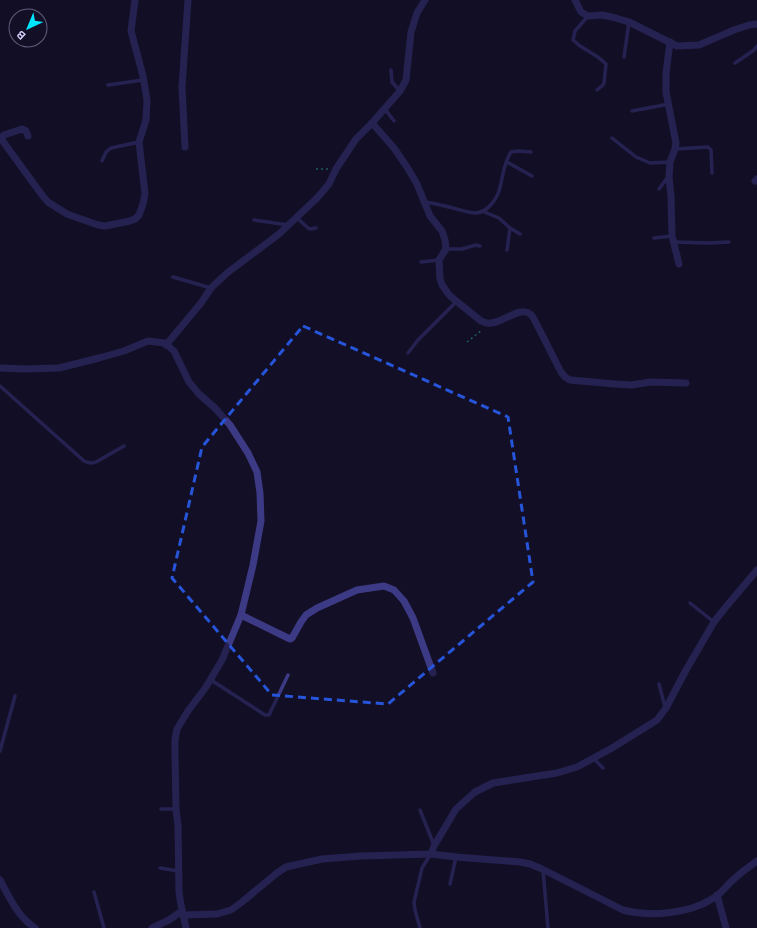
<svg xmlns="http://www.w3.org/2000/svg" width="757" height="928" font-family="Overpass,sans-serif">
  <rect width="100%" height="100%" fill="#130f26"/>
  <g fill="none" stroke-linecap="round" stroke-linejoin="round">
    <g stroke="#2fb8b0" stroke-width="1.5" stroke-dasharray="2 3" stroke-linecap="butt">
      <path d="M316,169H328"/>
      <path d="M467,342L482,330"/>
    </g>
    <g stroke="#3d3a85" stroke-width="3.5">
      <path d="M588,16L575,31L573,40L580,46L598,57L606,64L604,83L603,85L597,90"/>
      <path d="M624,57L629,22"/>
      <path d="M735,63L754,50L757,46"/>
      <path d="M391,70L392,82L400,91"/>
      <path d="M108,85L143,80"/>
      <path d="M385,109L394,121"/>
      <path d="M632,111L669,104"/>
      <path d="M612,138L636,157L650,163L670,162"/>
      <path d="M675,149L708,147L711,150L712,173"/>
      <path d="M102,161L106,152L111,148L139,142"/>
      <path d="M507,162L532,176"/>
      <path d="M659,189L668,177"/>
      <path d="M425,202C433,203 441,205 449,207C458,209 467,213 476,213C488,212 498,198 500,187C503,176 504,162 511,152L518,151L531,152"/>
      <path d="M482,211L499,218L510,228L520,234"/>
      <path d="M296,217L308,228L310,229L316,228"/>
      <path d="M254,220L288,225"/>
      <path d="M654,238L672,236"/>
      <path d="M673,242L709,243L729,242"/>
      <path d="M446,249H462L476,245L480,246"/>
      <path d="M507,250L510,228"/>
      <path d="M421,262L439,260"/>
      <path d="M173,277L211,288"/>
      <path d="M408,353L418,340L457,301"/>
      <path d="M0,386L84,461C88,463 91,464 96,462L124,446"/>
      <path d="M690,603L714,622"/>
      <path d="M211,680L265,715H269L288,675"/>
      <path d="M659,684L665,707"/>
      <path d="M0,751L15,696"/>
      <path d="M594,759L603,768"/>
      <path d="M161,809H176"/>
      <path d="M420,810L434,845"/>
      <path d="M160,868L178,871"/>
      <path d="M543,870L548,928"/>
      <path d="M450,884L456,857"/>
      <path d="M94,892L104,928"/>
      <path d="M420,928L415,910L414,902L422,868L430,855"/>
    </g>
    <g stroke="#3d3a85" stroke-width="7">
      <path d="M575,0L581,12L588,16L602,15L612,17L629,22L677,46L699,45L734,30L749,25L757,24"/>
      <path d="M670,42L666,73V92L676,143L675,149L670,162L669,177L671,196L672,236L679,264"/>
      <path d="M372,123L394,148L407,167L417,184L430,216L442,231L445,240L446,249L439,260L440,279L442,285L450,296L481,321C482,321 485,323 487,323C500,326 519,305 530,314C532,315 533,317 534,319L561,372L565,377L570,380L615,384L631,385L651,382L686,383"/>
      <path d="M28,136L26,131L22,129L4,135L2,137V140L42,195L48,202L67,214L98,225L105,226L130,221L135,219L139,215L143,204L145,194L139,142L146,120L147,100L143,76L131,31L135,0"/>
      <path d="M185,147L182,87L188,0"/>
      <path d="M755,181L757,179"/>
      <path d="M166,345L201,303L211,288L227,273L279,234L317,198L329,184L336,169L356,139L372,123L400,91L406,80L411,32L417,13L425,0"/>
      <path d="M0,368L24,369L59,368L99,358L124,351L148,341L165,343L174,351L189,382L199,394L215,408L230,425L248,453L257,472L260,493L261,521L253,565L241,615L222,660L206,687L188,711L177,729L175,740V755L176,809L178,826L179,892L181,905L186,928"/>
      <path d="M241,615L290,639L292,638L301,622L306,615L317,608L357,590L384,586L394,590L404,601L413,618L433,673"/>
      <path d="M431,854L434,846L456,809L475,792L493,783L557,773L577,767L612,748L657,720L666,708L686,670L714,622L725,608L757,570"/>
      <path d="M0,880C9,897 18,917 35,928"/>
      <path d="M717,895L726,928"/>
      <path d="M183,915L217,914L231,910L242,902L277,873L286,867L322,859L361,856L431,854L456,857L520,862L530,864L542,869L623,910C650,917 688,914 712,899C721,894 726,886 733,880C740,873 749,867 757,861"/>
      <path d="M152,928L169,920L182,911"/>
    </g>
  </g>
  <path d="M0 0H757V928H0ZM303,326L508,417L533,582L388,704L272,695L172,578L202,447Z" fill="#130f26" fill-opacity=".55" fill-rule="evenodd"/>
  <path fill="none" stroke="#2655da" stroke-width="3" stroke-dasharray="8 5" stroke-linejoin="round" d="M303,326L508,417L533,582L388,704L272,695L172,578L202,447Z"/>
  <g transform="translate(28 28) rotate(224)"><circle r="19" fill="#130f26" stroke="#625e7d"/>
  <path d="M0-3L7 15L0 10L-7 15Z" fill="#00e5ff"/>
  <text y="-6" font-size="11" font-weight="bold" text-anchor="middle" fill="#d9d4ff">B</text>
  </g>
</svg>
